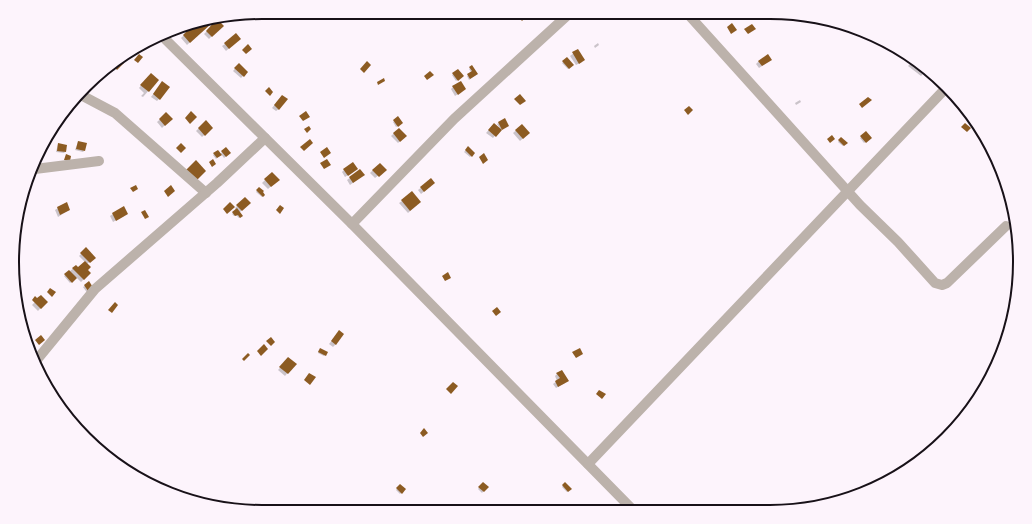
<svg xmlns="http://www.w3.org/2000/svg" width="1032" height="524" font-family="'Sofia Sans Condensed',sans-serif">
  <rect width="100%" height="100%" fill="#fdf4fc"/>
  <g fill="#0003">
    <path d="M273,12H287L278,20Z"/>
    <path d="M208,21L210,23L187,45L181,38L197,23Z"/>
    <path d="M217,21L222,26L209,39L204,34Z"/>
    <path d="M237,41L226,51L222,46L225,44Z"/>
    <path d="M598,43L599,45L595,48L594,46Z"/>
    <path d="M578,50L582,62L576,65L570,56Z"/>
    <path d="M132,52V53L124,61L121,58Z"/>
    <path d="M118,59L122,63L114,71L108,66Z"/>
    <path d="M567,59L573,65L568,69L562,63Z"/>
    <path d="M759,61L768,62L759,68L756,64Z"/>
    <path d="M912,62L925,72L921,76L908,66Z"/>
    <path d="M239,64L247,72L241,78L233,71Z"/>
    <path d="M472,66L476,75L469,80L467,76L471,72L469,69Z"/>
    <path d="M458,70L462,76L456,81L452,75Z"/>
    <path d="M148,77L158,80L143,97L141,96L144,93L139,88Z"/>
    <path d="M160,85L159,99L157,101L151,97Z"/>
    <path d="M453,87L465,89L455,96L451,89Z"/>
    <path d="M280,98L279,109L276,111L272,108Z"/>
    <path d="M800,100L801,102L796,105L795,103Z"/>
    <path d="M166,114L171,119L162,128L157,122Z"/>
    <path d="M398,118L402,123L396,127L393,122Z"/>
    <path d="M505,119L507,126L500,130L493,138L486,133L494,124L501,130L497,124Z"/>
    <path d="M206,121L212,128L202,137L196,131Z"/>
    <path d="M522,125L529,133L520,141L513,133Z"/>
    <path d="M399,129L406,136L398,143L391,136Z"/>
    <path d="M866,133L870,138L864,143L860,138Z"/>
    <path d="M841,138L846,143L843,146L838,142Z"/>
    <path d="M78,142L84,151L83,152L75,150Z"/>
    <path d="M58,144L65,152L64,153L56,152Z"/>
    <path d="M226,148L230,153L224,158L221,154L216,159L213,155L217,151L220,154Z"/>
    <path d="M468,148L474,153L470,157L464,152Z"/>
    <path d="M344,170L354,171L345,177L342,172Z"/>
    <path d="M360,170L361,177L350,185L347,180Z"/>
    <path d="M373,170L384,171L375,178L370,173Z"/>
    <path d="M272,173L278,180L268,189L262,183Z"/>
    <path d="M431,180V186L421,194L418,190Z"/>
    <path d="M259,188L264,195L262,197L256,192Z"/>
    <path d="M245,198L249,203L239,213L241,217L239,218L236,215L234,216L232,214L236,210L235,208Z"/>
    <path d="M402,201L417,205L408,213L399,203Z"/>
    <path d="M66,203L69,210L58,217L55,210Z"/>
    <path d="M123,207L124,216L113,222L110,216Z"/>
    <path d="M86,249L94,258L87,264V270L90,273L81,282L76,277L70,283L64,276L76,266L78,268L85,262L79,256Z"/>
    <path d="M89,283L88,294L83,287Z"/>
    <path d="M41,296L46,302L38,311L32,305Z"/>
    <path d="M337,334L336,344L333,347L329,344Z"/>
    <path d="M319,350L325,355L324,356L318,353Z"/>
    <path d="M286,361L295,364L285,376L278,370Z"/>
    <path d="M557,374L565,383L556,388L553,384L557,381L555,376Z"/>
    <path d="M483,483L487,487L482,493L478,489Z"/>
    <path d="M565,483L570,489L567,492L562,487Z"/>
    <path d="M400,485L405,489L400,494L396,490Z"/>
  </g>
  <g fill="#8c5b22">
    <path d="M276,12H288L281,18Z"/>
    <path d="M519,12H526L528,15L522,21L516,14Z"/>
    <path d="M217,19L224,26L212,37L206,31Z"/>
    <path d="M209,21L211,24L190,43L183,35L195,23Z"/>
    <path d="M732,23L737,30L731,34L727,27Z"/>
    <path d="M752,24L756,29L748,34L744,29Z"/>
    <path d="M236,33L241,39L229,49L224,43Z"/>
    <path d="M248,44L252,49L246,54L242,50Z"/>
    <path d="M578,49L585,60L579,64L572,52Z"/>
    <path d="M132,52L134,53L127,59L124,56Z"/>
    <path d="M139,54L143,57L138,63L134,60Z"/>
    <path d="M768,54L772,60L762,66L758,61Z"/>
    <path d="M567,57L574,65L569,69L562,61Z"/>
    <path d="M119,59L124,63L117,70L111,63Z"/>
    <path d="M367,61L371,65L364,73L360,69Z"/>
    <path d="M911,61L925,72L924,74L910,63Z"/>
    <path d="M239,63L248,72L244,77L234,68Z"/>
    <path d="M472,65L478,74L470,79L467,74L472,71L469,67Z"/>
    <path d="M458,69L464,76L458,81L452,73Z"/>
    <path d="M430,71L434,75L427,80L424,76Z"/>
    <path d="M151,73L159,80L149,92L140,85Z"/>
    <path d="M384,78L385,81L378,85L377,82Z"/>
    <path d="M162,81L170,87L160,100L153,94Z"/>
    <path d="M461,81L466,89L458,95L452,86Z"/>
    <path d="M269,87L273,92L270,96L265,91Z"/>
    <path d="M520,94L526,101L520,105L514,99Z"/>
    <path d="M282,95L288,99L279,110L274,105Z"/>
    <path d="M868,97L872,100L862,108L859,104Z"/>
    <path d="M689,106L693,110L688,115L684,110Z"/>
    <path d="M191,111L197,117L190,124L185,118Z"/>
    <path d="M306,111L310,117L303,121L299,116Z"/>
    <path d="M166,112L173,119L165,126L159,119Z"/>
    <path d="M398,116L403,123L398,127L393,120Z"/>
    <path d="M505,118L509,126L502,130L496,137L488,130L494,123L502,130L498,122Z"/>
    <path d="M206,120L213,128L205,136L198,128Z"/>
    <path d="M965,123L971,128L967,132L961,127Z"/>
    <path d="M522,124L530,133L523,139L515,130Z"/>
    <path d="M309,126L311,129L307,133L304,129Z"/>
    <path d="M399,128L407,136L400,142L393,133Z"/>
    <path d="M866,131L872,138L866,143L860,136Z"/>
    <path d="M832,135L835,139L830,143L827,139Z"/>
    <path d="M841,137L848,143L844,146L838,140Z"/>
    <path d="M310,139L313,143L304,151L300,147Z"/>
    <path d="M78,141L87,143L85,151L76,149Z"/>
    <path d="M58,143L67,145L66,152L57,151Z"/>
    <path d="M181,143L186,148L181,153L176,148Z"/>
    <path d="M468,146L475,153L472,157L465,150Z"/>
    <path d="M226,147L231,153L226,157L221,151Z"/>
    <path d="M327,147L331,153L324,158L320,152Z"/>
    <path d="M218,150L222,155L217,158L213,153Z"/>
    <path d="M484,153L488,160L483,164L479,157Z"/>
    <path d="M66,154L71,156L70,161L64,160Z"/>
    <path d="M213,159L216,164L212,167L209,162Z"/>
    <path d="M327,159L331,165L324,169L320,163Z"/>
    <path d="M196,160L206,171L196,181L186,170Z"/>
    <path d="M353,162L358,169L348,176L343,169Z"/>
    <path d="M380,163L387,170L379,177L372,170Z"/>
    <path d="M360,169L365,175L353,183L349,177Z"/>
    <path d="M272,172L280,180L271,187L264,179Z"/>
    <path d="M431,178L435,183L424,192L420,187Z"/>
    <path d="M136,185L138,189L133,192L130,188Z"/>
    <path d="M171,185L175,191L168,197L164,191Z"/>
    <path d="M259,187L264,191L263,192L265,195L263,197L256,190Z"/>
    <path d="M412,191L421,202L410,211L401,200Z"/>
    <path d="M245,197L251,203L242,211L236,205Z"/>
    <path d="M67,202L70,210L60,215L57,207Z"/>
    <path d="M230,202L235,207L227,214L223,209Z"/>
    <path d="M280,205L284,208L280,214L276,210Z"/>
    <path d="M124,206L128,214L116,221L112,213Z"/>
    <path d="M237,208L243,216L240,218L238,215L235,216L232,212Z"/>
    <path d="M145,210L149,217L145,219L141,212Z"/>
    <path d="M86,247L96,258L90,263L80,253Z"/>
    <path d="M85,261L91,267L88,270L91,273L84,280L72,268L76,265L78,267Z"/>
    <path d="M69,270L77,278L72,283L64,274Z"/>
    <path d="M448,272L451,278L445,281L442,276Z"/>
    <path d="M89,281L94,289L90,294L84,285Z"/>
    <path d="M50,288L56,292L52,297L47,292Z"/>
    <path d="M41,295L48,302L41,309L32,300L35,296L37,298Z"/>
    <path d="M115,302L118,305L112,313L108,310Z"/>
    <path d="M497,307L501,312L496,316L492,311Z"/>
    <path d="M339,330L344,334L336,345L331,341Z"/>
    <path d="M41,335L45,340L39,345L35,340Z"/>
    <path d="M271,337L275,342L271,346L266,341Z"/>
    <path d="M264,344L268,349L261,356L257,351Z"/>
    <path d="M320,348L328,352L326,356L318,352Z"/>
    <path d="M580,348L583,354L576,358L572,352Z"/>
    <path d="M248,353L250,355L244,361L242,359Z"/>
    <path d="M288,357L297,364L288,374L279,367Z"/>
    <path d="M562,370L569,381L558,387L555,381L560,378L556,373Z"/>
    <path d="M309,373L316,377L310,385L304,380Z"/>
    <path d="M453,382L458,386L451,394L446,389Z"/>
    <path d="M599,390L606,394L602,399L596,394Z"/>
    <path d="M424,428L428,433L423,437L420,433Z"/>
    <path d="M483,482L489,487L484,492L478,487Z"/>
    <path d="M565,482L572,489L568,492L562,485Z"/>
    <path d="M400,484L406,489L402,494L396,488Z"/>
  </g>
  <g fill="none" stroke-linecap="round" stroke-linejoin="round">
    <g stroke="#bcb2ab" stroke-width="10">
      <path d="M686,12L860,205L898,242L935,283L942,285L947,283L1006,226"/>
      <path d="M162,36L352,224L633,510"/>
      <path d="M81,95L115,113L206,193"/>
      <path d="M35,169L99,161"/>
      <path d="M352,224L454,119L571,12"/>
      <path d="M35,362L95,289L217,183L265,138"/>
      <path d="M588,464L946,88"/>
    </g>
  </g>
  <path d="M0 0H1032V524H0ZM262 19H770A243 243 0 0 1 1013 262V262A243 243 0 0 1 770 505H262A243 243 0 0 1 19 262V262A243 243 0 0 1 262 19Z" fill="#fdf4fc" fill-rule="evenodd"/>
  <path fill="none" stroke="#181118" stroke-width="2" d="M262 19H770A243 243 0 0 1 1013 262V262A243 243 0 0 1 770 505H262A243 243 0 0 1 19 262V262A243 243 0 0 1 262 19Z"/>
</svg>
